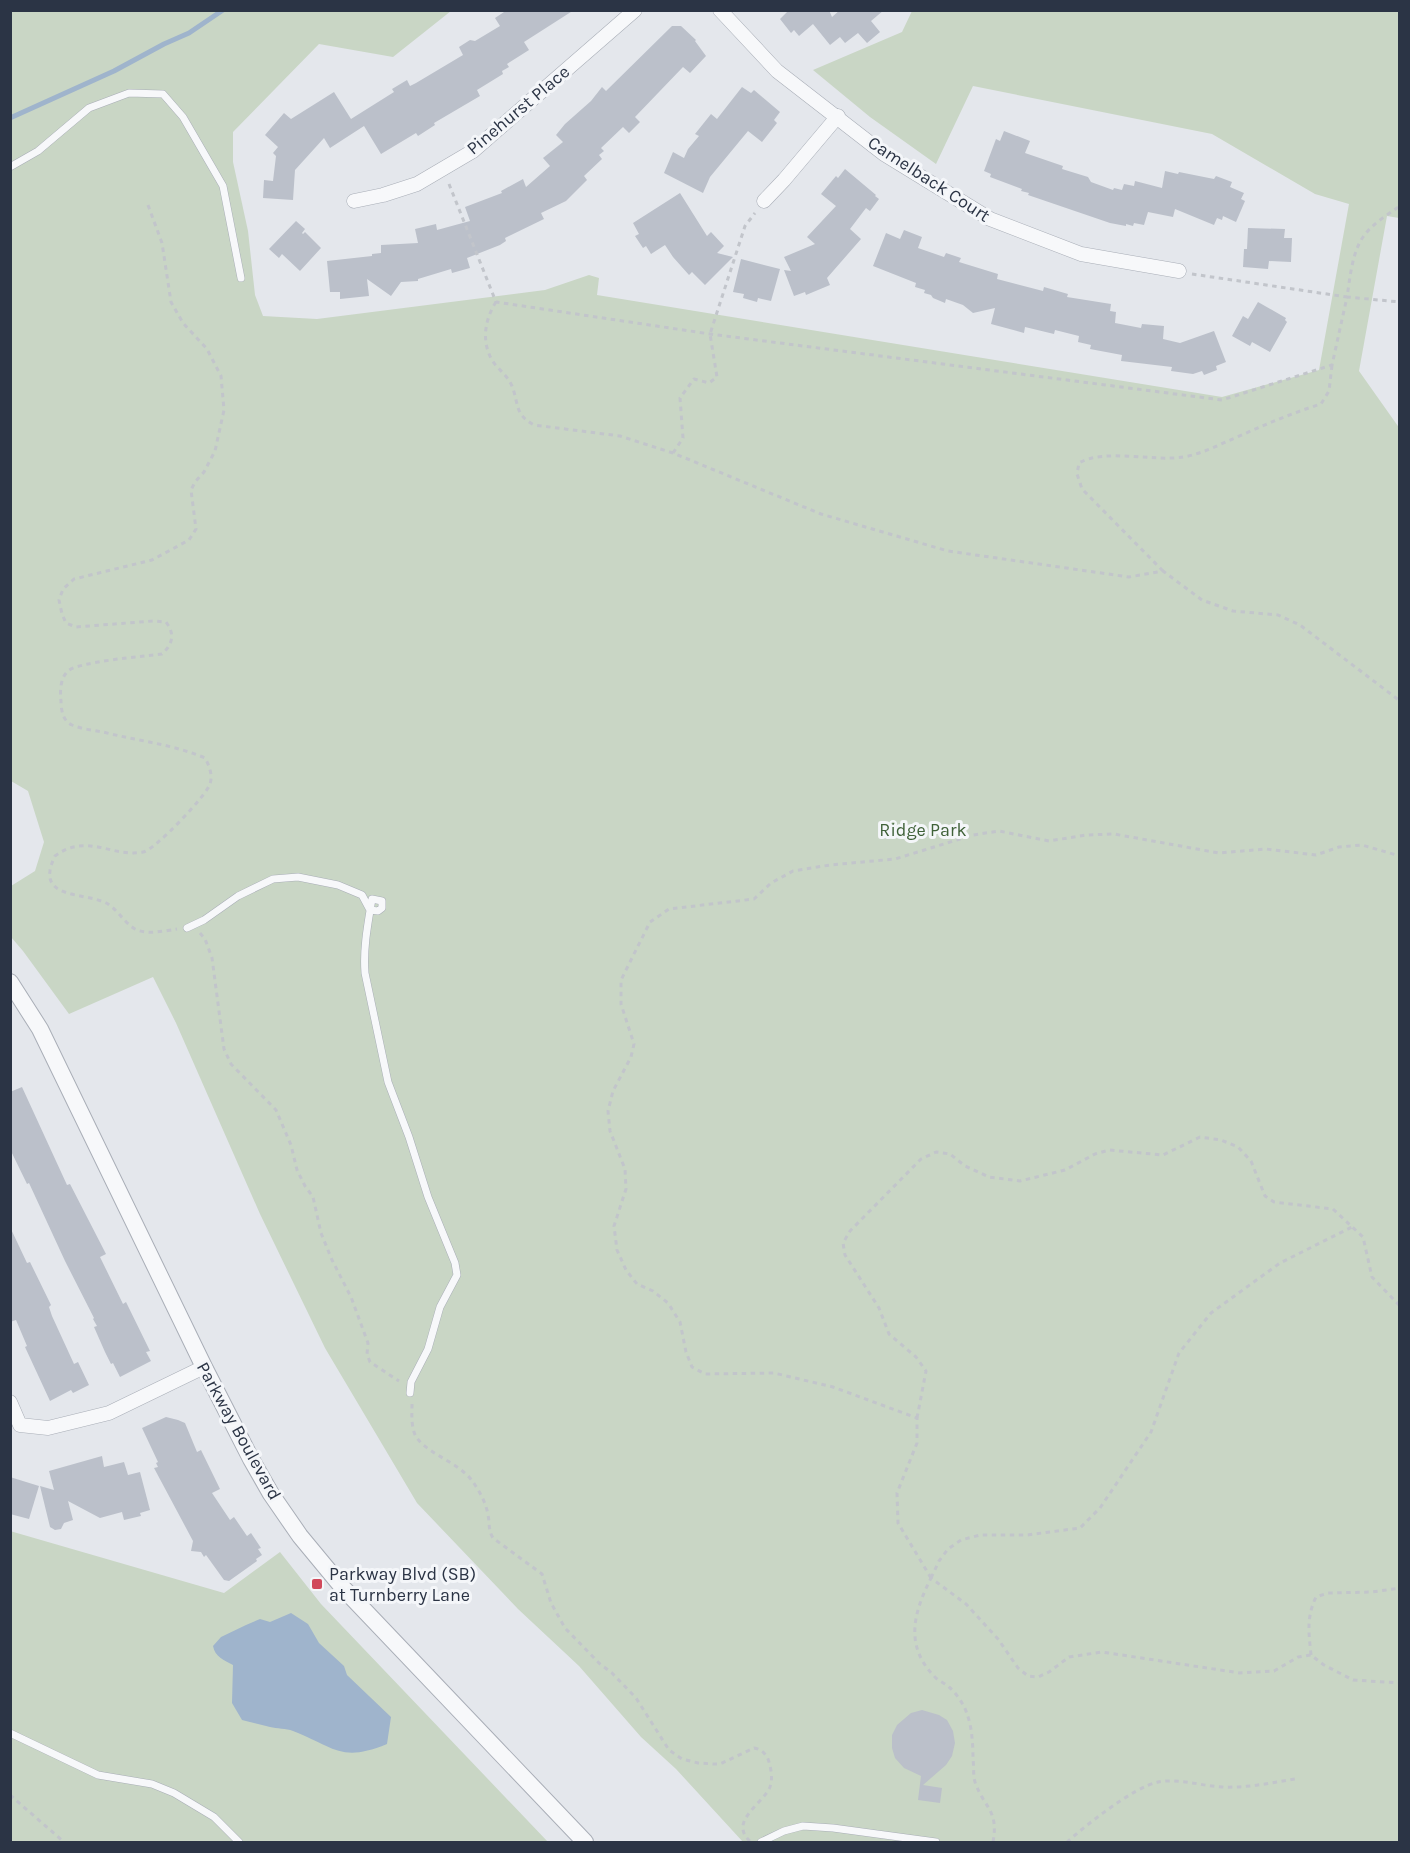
<svg xmlns="http://www.w3.org/2000/svg" width="1410" height="1853" font-family="Karla,sans-serif">
  <rect width="100%" height="100%" fill="#e4e7ec"/>
  <g fill="#c9d6c5">
    <path d="M11,11H451L393,57L319,44L233,132V162L248,231L255,295L263,316L317,319L545,290L589,275L599,278L597,295L1222,397L1319,370L1349,204L1315,194L1212,134L973,86L936,164L870,117L813,70L902,32L912,11H1399V218L1387,216L1359,371L1400,429L1399,1842H743L676,1769L641,1737L579,1666L518,1609L417,1503L325,1348L260,1214L176,1023L153,977L69,1014L23,951L11,937V886L35,871L44,842L28,791L11,781Z"/>
    <path d="M10,1531L224,1593L280,1552L321,1604L548,1842H11Z"/>
  </g>
  <path fill="#9fb4cc" d="M291,1613L308,1624L319,1643L344,1666L347,1675L391,1717L387,1744C341,1763 334,1747 293,1731C286,1728 277,1729 270,1727C261,1725 251,1722 242,1720L232,1703L233,1665C224,1660 215,1657 213,1646L221,1637L246,1625L260,1619L270,1622Z"/>
  <g fill="none" stroke-linecap="round" stroke-linejoin="round">
    <path stroke="#9fb4cc" stroke-width="5" d="M10,118L114,71L164,44L189,33L223,10"/>
  </g>
  <g fill="#bbc0ca">
    <path d="M507,10H574L524,42L529,50L507,64L509,67L502,71L503,74L477,90L480,96L434,123L435,125L418,136L416,133L381,154L364,126L330,148L324,138L295,170L293,200L263,198L264,180L273,181L276,156L273,153L278,147L265,135L284,113L291,119L334,92L351,119L394,92L392,89L407,80L410,86L416,83L463,55L459,47L470,40L475,41L500,26L495,18Z"/>
    <path d="M789,10H829L832,17L840,10H884L871,21L880,32L867,43L858,33L845,43L840,37L830,45L813,24L799,36L794,30L791,33L780,19Z"/>
    <path d="M672,26H681L696,40L695,41L706,56L690,73L683,67L635,117L640,122L629,133L623,127L601,148L604,151L599,155L602,159L584,176L587,180L566,201L541,213L544,219L505,238L506,241L500,245L467,258L470,268L452,273L451,269L418,279V281L401,282L391,296L367,279L369,296L340,299V292H330L327,261L372,256V254L381,253V245L418,243L415,229L436,224L437,230L470,221L465,207L502,193L501,191L523,179L526,187L550,166L543,158L563,142L556,135L565,124L591,101L602,87L606,91Z"/>
    <path d="M742,87L751,93L754,90L780,112L774,120L777,123L762,142L748,131L710,177L703,193L664,173L673,152L684,158L688,149L699,136L695,134L711,114L717,119Z"/>
    <path d="M1004,131L1030,141L1025,153L1063,166L1062,169L1088,177L1091,182L1113,190L1114,188L1122,190L1124,184L1134,186L1135,181L1162,188L1165,171L1178,174L1179,172L1214,179L1216,176L1232,182L1230,187L1244,193L1241,199L1245,201L1236,222L1223,216L1222,220L1217,218L1214,225L1175,209L1173,217L1148,212L1144,225L1134,223L1133,226L1126,224V226L1110,223L1028,195L1029,193L1021,191L1022,189L990,177L991,174L984,171L996,139L1000,141Z"/>
    <path d="M845,169L876,195L875,196L879,199L870,211L866,208L850,229L861,239L827,278L830,285L806,295L805,292L794,296L784,270L791,271L784,257L815,244L807,237L836,206L821,194L836,176L838,178Z"/>
    <path d="M680,193L707,236L711,232L724,246L717,253L733,257L705,285L692,272L689,275L673,257L665,245L651,254L646,246L643,248L635,236L639,234L633,223Z"/>
    <path d="M296,221L305,229L302,233L303,234L305,232L321,248L300,271L282,254L279,258L269,249Z"/>
    <path d="M1248,228L1285,229L1284,238H1292L1291,262L1269,261L1268,269L1243,267L1244,249H1247Z"/>
    <path d="M904,230L922,237L918,248L944,257L946,253L961,258L959,262L998,274L997,279L1043,291L1044,287L1068,294L1067,297L1111,304L1110,311L1116,312L1115,323L1141,328L1142,324L1164,326L1163,339L1180,343L1214,331L1226,362L1216,366L1217,370L1204,375L1202,371L1193,374L1171,371L1172,367L1121,361L1122,355L1090,349L1091,345L1078,342L1079,336L1055,330L1054,334L1025,327L1024,333L991,324L995,308L973,313L963,305L946,299L945,303L933,298L931,295L924,293L925,290L915,287L916,283L873,266L886,233L900,239Z"/>
    <path d="M741,259L780,269L771,301L758,298L757,302L743,298L744,294L733,292Z"/>
    <path d="M1258,302L1286,318L1285,320L1287,322L1270,352L1252,342L1250,346L1232,336L1243,316L1248,319Z"/>
    <path d="M22,1087L67,1185L70,1184L106,1254L100,1257L123,1304L126,1302L150,1351L146,1352L151,1361L120,1377L113,1363L111,1364L105,1352L94,1327L97,1326L93,1319L94,1318L65,1261L29,1183L27,1184L10,1149V1092Z"/>
    <path d="M10,1227L27,1263L30,1262L51,1305L49,1307L52,1316L74,1364L78,1362L89,1385L73,1393L71,1390L50,1401L25,1347L27,1346L16,1320L10,1322Z"/>
    <path d="M166,1417L178,1420L185,1423L197,1452L201,1450L220,1489L212,1493L230,1520L234,1517L247,1536L251,1533L261,1548L258,1549L262,1555L256,1559L257,1561L229,1581L224,1580L206,1555L204,1557L201,1552L191,1551L193,1541L154,1468L158,1467L156,1463L158,1462L142,1428Z"/>
    <path d="M102,1456L104,1467L124,1462L128,1475L140,1472L150,1510L140,1513L141,1516L124,1520L122,1512L100,1518L68,1501L73,1520L64,1523L61,1529L55,1530L50,1527L40,1486L54,1490L49,1471Z"/>
    <path d="M10,1477L39,1486L29,1519L10,1514Z"/>
    <path d="M922,1710L939,1715L947,1720L953,1731L955,1743L952,1756L946,1765L923,1785L942,1788L940,1803L918,1800L921,1776L904,1768L895,1758L892,1748V1735L897,1725L911,1713Z"/>
  </g>
  <g fill="none" stroke-linecap="round" stroke-linejoin="round">
    <defs>
      <g id="service">
        <path d="M10,167L38,151L89,108L129,93L163,94L183,117L223,186L241,278"/>
        <path d="M187,928L204,920L238,896L273,879L298,877L338,885L362,895L370,910L378,911L382,908V901L372,899C368,923 363,948 365,973L388,1082L409,1137L428,1197L455,1263L457,1275L440,1307L428,1349L411,1382L410,1393"/>
        <path d="M10,1733L98,1775L152,1784L174,1793L214,1817L239,1842"/>
        <path d="M761,1842L784,1831L803,1826L833,1828L936,1842"/>
      </g>
      <g id="minor">
        <path d="M720,10L777,71L884,154L990,219L1081,254L1179,271"/>
        <path d="M354,201L383,195L417,184L473,151L635,10"/>
        <path d="M764,201L784,180L838,116"/>
        <path d="M10,1402L20,1425L48,1428L109,1413L204,1367"/>
      </g>
      <path id="tertiary" d="M10,982L40,1029L204,1367L251,1459L271,1494L300,1536L343,1588L585,1842"/>
    </defs>
    <use href="#service" stroke="#a9aeb7" stroke-width="8"/>
    <use href="#minor" stroke="#a9aeb7" stroke-width="15"/>
    <use href="#tertiary" stroke="#a9aeb7" stroke-width="18"/>
    <g stroke="#c2c5cb" stroke-width="3" stroke-dasharray="4.5 4.5" stroke-linecap="butt">
      <path d="M449,184L496,302L710,334L1222,400L1332,365L1347,297L1400,302"/>
      <path d="M148,205L162,243L171,302L183,323L207,349L221,376L224,410L215,451L204,472L195,482L191,490L196,529L189,540L152,560L74,579L63,589L59,600L62,614L66,623L76,627L153,621L166,622C175,634 173,644 162,654C145,656 77,662 68,671C60,678 60,692 61,701C61,710 63,721 72,725C81,729 93,730 103,732C138,741 172,744 205,758C209,765 213,775 210,784C206,796 155,850 143,852C112,858 87,832 55,856C33,901 85,891 108,904C117,910 123,920 132,927C143,936 164,931 177,929"/>
      <path d="M1192,274L1347,297C1350,278 1352,253 1363,237C1372,224 1387,215 1400,206"/>
      <path d="M496,302C485,319 481,341 492,360C498,370 506,373 512,386C519,404 514,414 534,425L620,436L673,453L821,514L948,551L1129,577L1163,571L1202,600L1233,611L1278,615L1300,625L1400,701"/>
      <path d="M673,453L683,438L680,398L694,379L709,383L717,377L710,334L745,226L755,213"/>
      <path d="M1163,571L1082,489L1077,474L1079,463C1104,448 1155,462 1183,457C1202,454 1218,445 1235,438C1264,425 1292,413 1321,404L1329,391L1332,365"/>
      <path d="M200,933L205,939L212,958L224,1049L231,1064L276,1110L291,1145L297,1170L305,1186L313,1197L321,1233L332,1260L351,1297L368,1343L367,1354L370,1362L399,1381"/>
      <path d="M412,1404C412,1413 411,1422 414,1432C420,1452 459,1461 473,1482C480,1492 486,1503 488,1515C490,1524 488,1530 493,1538L542,1574L551,1603L565,1628L600,1664L612,1673L636,1698L669,1750L682,1759L698,1763L714,1764H720L754,1748C761,1749 765,1753 768,1759C771,1767 773,1779 770,1787C763,1804 727,1822 751,1842"/>
      <path d="M917,1418L926,1371L916,1357L889,1334L879,1308L845,1255L843,1243L850,1231L921,1159L936,1152L950,1154L965,1166L989,1177L1020,1181L1065,1170L1095,1154L1109,1150L1163,1155L1200,1137L1221,1140L1238,1147L1251,1161L1265,1196L1274,1202L1333,1209L1363,1237L1372,1277L1400,1306"/>
      <path d="M931,1578L898,1523L897,1493L917,1443V1418L833,1387L774,1373L705,1374L692,1367L686,1352L680,1322L668,1303L653,1291L637,1284L626,1270L617,1250L614,1226L626,1189L625,1169L610,1131L608,1111L613,1091L631,1057L634,1044L621,1004V980L650,922L669,909L754,899L771,883L793,871L830,865L895,859L973,835L999,831L1049,841L1086,835L1114,834L1219,853L1266,849L1316,855L1339,847L1362,845L1400,856"/>
      <path d="M931,1578L939,1561L948,1549L961,1540L980,1535H1027L1080,1528L1100,1508L1151,1432L1179,1353L1211,1313L1280,1263L1352,1227"/>
      <path d="M1311,1655C1309,1633 1306,1618 1316,1597L1328,1593L1372,1592L1400,1588"/>
      <path d="M10,1795L64,1842"/>
      <path d="M993,1842C999,1810 984,1808 975,1782C973,1775 974,1767 973,1759C973,1745 972,1727 967,1714C964,1704 956,1693 949,1687C945,1683 938,1681 934,1676C904,1645 914,1612 931,1578L966,1604L998,1639L1018,1668L1028,1676L1038,1677L1049,1672L1069,1657L1102,1652L1240,1673L1274,1671L1298,1657L1311,1655L1324,1665L1353,1680L1400,1683"/>
      <path d="M1067,1842C1086,1825 1134,1787 1158,1782C1180,1778 1201,1786 1222,1787C1247,1788 1271,1783 1295,1779"/>
    </g>
    <use href="#service" stroke="#f7f8fa" stroke-width="7"/>
    <use href="#minor" stroke="#f7f8fa" stroke-width="14"/>
    <use href="#tertiary" stroke="#f7f8fa" stroke-width="16"/>
  </g>
  <rect fill="#d1495b" stroke="#f4f6f9" stroke-width="2" x="311" y="1578" width="12" height="12" rx="3"/>
  <g text-anchor="middle" dominant-baseline="central" stroke-width="6" stroke-linejoin="round" paint-order="stroke">
    <g font-size="18" fill="#2b3445" stroke="#f4f6f9">
      <text transform="translate(518 110) rotate(-40)">Pinehurst Place</text>
      <text transform="translate(929 179) rotate(33)">Camelback Court</text>
      <text transform="translate(239 1431) rotate(61)">Parkway Boulevard</text>
    </g>
    <g font-size="18" fill="#3f6138" stroke="#f4f6f9">
      <text x="923" y="830">Ridge Park</text>
    </g>
    <g font-size="18" fill="#2b3445" stroke="#f4f6f9" text-anchor="start">
      <text x="329" y="1574">Parkway Blvd (SB)<tspan x="329" dy="21">at Turnberry Lane</tspan></text>
    </g>
  </g>
  <rect width="1410" height="1853" fill="none" stroke="#2b3445" stroke-width="24"/>
</svg>
